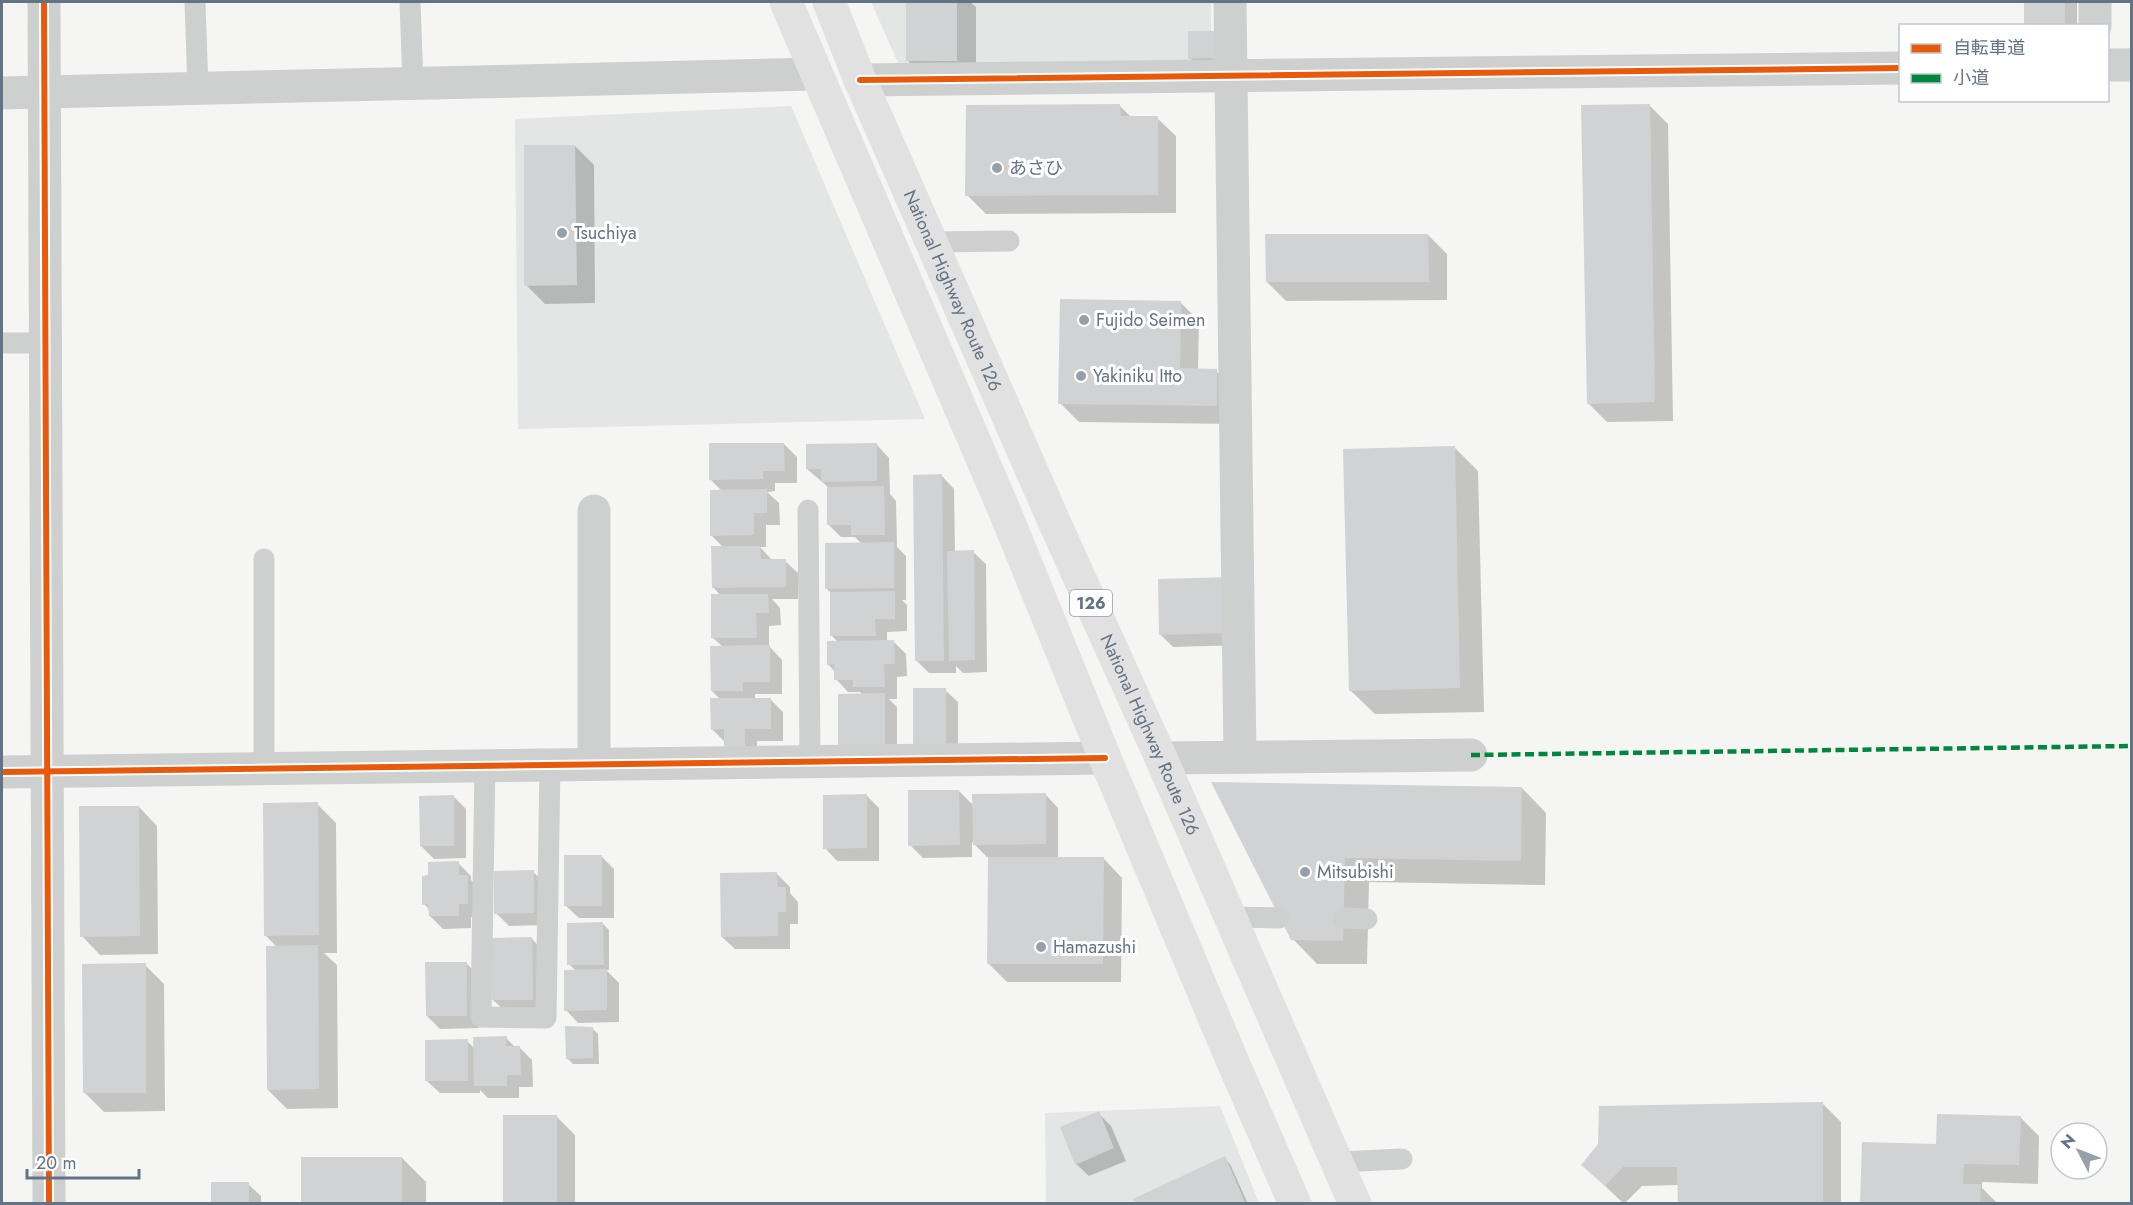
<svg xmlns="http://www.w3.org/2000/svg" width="2133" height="1205" font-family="Jost,'Noto Sans JP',sans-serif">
  <rect width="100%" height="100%" fill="#f5f5f4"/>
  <g fill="#e4e5e5">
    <path d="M871,2H1211V61L899,65Z"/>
    <path d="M791,106L925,419L518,429L515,119Z"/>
    <path d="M1220,1106L1259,1203H1046L1045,1113Z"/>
  </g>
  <g fill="#0003">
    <path d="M908,2H970L976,7V79H927L908,61Z"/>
    <path d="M2025,2H2077V26H2026Z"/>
    <path d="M1237,51L1208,77L1190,58Z"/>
    <path d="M1649,105L1668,124L1673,421L1607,422L1588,403Z"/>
    <path d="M1120,106L1132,118H1157L1176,136V213L986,214L967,195Z"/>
    <path d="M575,146L594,165L595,303L545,304L526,285Z"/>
    <path d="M1428,235L1447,254V300L1286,301L1267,282Z"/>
    <path d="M1180,302L1199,321L1198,370L1216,371L1235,389V424L1079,422L1060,403Z"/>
    <path d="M784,444L797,457V483H775V491L767,492L779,503L780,525H766V547H760L773,561H785L798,573V599H772L780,608L781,625L769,626V646L782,660V694H755V699H770L783,712V741H757V759L725,742L712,729L721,700L712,691L723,647L713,638L721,596L713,587L724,548L711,535L722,491L711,480Z"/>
    <path d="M877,445L889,458L890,494L896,501L897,547L906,556V600H902L907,605V631L887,632V642H894L906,654L907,676L897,677V699H889L897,707V761H853L863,695L860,692H848L836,679L835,672L828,664L838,642L832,636L831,593L827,589L862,544L855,537H841L829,525L828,487L807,469Z"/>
    <path d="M1454,447L1478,471L1484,712L1375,714L1350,690Z"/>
    <path d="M942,476L954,489L955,552H973L986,564L987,672L963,673L956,666V673H929L916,660Z"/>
    <path d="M1159,580L1243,645L1173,647L1160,634Z"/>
    <path d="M945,690L958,702V757L915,744Z"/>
    <path d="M1213,784L1522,788L1546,813L1545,885L1369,882L1367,964H1317L1293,939Z"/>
    <path d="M959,791L974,806L1046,795L1058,808V859H1104L1122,878L1121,982H1007L988,963L989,857H987L972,842V857L923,858L910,845Z"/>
    <path d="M866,795L879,808V861H837L825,848Z"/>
    <path d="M453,796L466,809V858L434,859L421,846Z"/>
    <path d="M317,804L336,823L337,953H324L337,965L338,1108L287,1109L268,1090L277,947L265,935Z"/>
    <path d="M139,807L157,826L158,954L100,955L82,936Z"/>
    <path d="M601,856L614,869V918H579L566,906Z"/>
    <path d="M458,863L471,876V880L480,889V916L471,917V928L443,929L430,916V910L424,904Z"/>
    <path d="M533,872L546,884V925L509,926L496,913Z"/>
    <path d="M777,874L790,887V893L798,902V924H790V949H735L722,937Z"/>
    <path d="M603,924L609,930V970H606L619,983V1022L578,1023L566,1010L576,971L569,964Z"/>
    <path d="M532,939L544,952L545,1012H506L493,1000Z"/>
    <path d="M466,963L479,976V1028L440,1029L427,1016Z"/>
    <path d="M145,965L164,984L165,1111L104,1112L85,1093Z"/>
    <path d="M592,1028L598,1034L599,1064H573L567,1058Z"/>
    <path d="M506,1038L515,1047H519L532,1060L533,1087H519V1098H488L480,1090V1093H440L427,1081L467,1041L475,1049Z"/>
    <path d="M1822,1103L1841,1122V1204H1679V1185L1642,1186L1624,1204L1583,1165Z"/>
    <path d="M1098,1113L1111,1126L1126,1161L1089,1176L1076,1164Z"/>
    <path d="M556,1116L575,1135V1204H505Z"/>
    <path d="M2020,1117L2039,1136L2038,1184L1982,1182V1188L1998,1204H1861L1937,1145Z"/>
    <path d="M402,1158L426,1182V1204H302Z"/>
    <path d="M1224,1158L1230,1164L1248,1204H1137Z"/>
    <path d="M248,1184L261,1196V1204H213Z"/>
  </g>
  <g fill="#d1d2d3">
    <rect x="906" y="2" width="51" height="59"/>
    <rect x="2024" y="2" width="41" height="24"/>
    <path d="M1188,31H1218L1219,58L1188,59Z"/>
    <path d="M1120,104L1121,116H1158V195L965,196L966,105Z"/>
    <path d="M1650,104L1655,402L1587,404L1581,105Z"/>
    <path d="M524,145H575L577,285L524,286Z"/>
    <path d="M1265,234H1428L1429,282H1266Z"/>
    <path d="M1060,299L1181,301L1180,368L1217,369V406L1058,404Z"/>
    <path d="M709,443H784L785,471H763V479L709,480Z"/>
    <path d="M877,443V481L821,482V469H806V444Z"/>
    <path d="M1455,446L1460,688L1349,691L1343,449Z"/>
    <path d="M942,474L944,661H915L913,475Z"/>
    <path d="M884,486L885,535H851V525H827V487Z"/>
    <path d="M767,489V513H754V535L710,536V490Z"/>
    <path d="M894,542V588L825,589V543Z"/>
    <path d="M711,546H760L761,559H786V587L712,588Z"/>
    <path d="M974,550L975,660L949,661L947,551Z"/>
    <path d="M1230,577L1231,633L1159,635L1158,579Z"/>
    <path d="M895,591V619H875L876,636H830V592Z"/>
    <path d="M711,594H768L769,613H756L757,638H711Z"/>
    <path d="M894,640L895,664H884L885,687H853V680H834V664L827,665V641Z"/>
    <path d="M770,645V682H743V691H711L710,646Z"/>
    <path d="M913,688H946V744L913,745Z"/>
    <path d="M885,693V749H838V694Z"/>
    <path d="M710,698H771V729H745V747H724V729L711,730Z"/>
    <path d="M1211,782L1522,787L1521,861L1345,858L1343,941L1291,940Z"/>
    <path d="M908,790H959L960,845L908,846Z"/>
    <path d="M1046,793V844L973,845L972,794Z"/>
    <path d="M867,794V848L823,849V795Z"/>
    <path d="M454,795V846H420L419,796Z"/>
    <path d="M318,802L319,935L264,936L263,803Z"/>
    <path d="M79,806H139L140,936L80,937Z"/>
    <rect x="564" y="855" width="38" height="51"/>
    <path d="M988,857H1104L1103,964H987Z"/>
    <path d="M459,861V875H468V904H459V916H429L428,904L422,905V876L428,875V862Z"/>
    <path d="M534,870V913L494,914V871Z"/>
    <path d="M777,872L778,887H786V912H778V936L721,937L720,873Z"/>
    <path d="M603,922L604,965H567V923Z"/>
    <path d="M532,937L533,1000H492L491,938Z"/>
    <path d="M318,945L319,1089L267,1090L266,946Z"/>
    <path d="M425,962H467V1016H426Z"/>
    <path d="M146,963V1093H83L82,964Z"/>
    <path d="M607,969V1010L564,1011V970Z"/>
    <path d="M565,1026L593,1027V1058L566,1059Z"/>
    <path d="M507,1036L506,1046H520L521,1075H507V1086H474L473,1037Z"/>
    <path d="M468,1039V1081H425V1040Z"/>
    <path d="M1823,1102V1204H1678L1677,1167H1623L1605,1186L1581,1165L1598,1144L1599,1106Z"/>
    <path d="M1099,1111L1114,1148L1075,1165L1060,1127Z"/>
    <path d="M1937,1114L2021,1116L2019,1165L1964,1164L1963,1184H1981L1980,1204H1860L1862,1142L1936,1144Z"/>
    <rect x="503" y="1115" width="54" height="89"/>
    <path d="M1225,1156L1246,1204H1136L1133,1199Z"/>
    <rect x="301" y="1157" width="101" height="47"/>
    <rect x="211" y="1182" width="38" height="22"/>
  </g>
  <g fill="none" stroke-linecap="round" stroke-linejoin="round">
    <g stroke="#ced0d0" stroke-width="21">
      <path d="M195,2L198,90"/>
      <path d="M410,2L413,84"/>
      <path d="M932,242L1009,241"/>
      <path d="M2,343H45"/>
      <path d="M808,510L810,761"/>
      <path d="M264,559V769"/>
      <path d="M485,765L481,1017L546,1018L550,764"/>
      <path d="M1231,917L1279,918"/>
      <path d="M1343,918L1367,919"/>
      <path d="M1338,1162L1402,1159"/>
    </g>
    <g stroke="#ced0d0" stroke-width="33">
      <path d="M44,2L49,1204"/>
      <path d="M1230,2L1240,757"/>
      <path d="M2095,2V26"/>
      <path d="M2108,65H2132"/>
      <path d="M860,80L1900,68"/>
      <path d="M2,93L816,74"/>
      <path d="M594,511V764"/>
      <path d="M1161,758L1471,755"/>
      <path d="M2,772L1105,758"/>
    </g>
    <g stroke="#e1e1e2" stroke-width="33">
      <path d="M786,2L1005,512L1105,758L1229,1053L1295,1204"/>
      <path id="s1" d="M829,2L860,80L1057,528L1161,758L1355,1204"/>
    </g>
    <path stroke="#00873e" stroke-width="4.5" stroke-dasharray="9 4.5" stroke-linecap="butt" d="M1471,755L2132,746"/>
    <defs>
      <g id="cycleway">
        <path d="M44,2L49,1204"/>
        <path d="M860,80L1900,68"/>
        <path d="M2,772L1105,758"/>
      </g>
    </defs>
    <use href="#cycleway" stroke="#fff" stroke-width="10"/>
    <use href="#cycleway" stroke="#e8590c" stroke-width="6"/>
  </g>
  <g fill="#96a0ac" stroke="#fff" stroke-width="2">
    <circle cx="997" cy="168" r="6"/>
    <circle cx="562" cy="233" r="6"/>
    <circle cx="1084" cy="320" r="6"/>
    <circle cx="1081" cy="376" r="6"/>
    <circle cx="1305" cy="872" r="6"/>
    <circle cx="1041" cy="947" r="6"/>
  </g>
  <g text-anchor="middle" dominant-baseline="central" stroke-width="6" stroke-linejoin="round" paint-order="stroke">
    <rect fill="#fff" stroke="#929daa" stroke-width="1.5" x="1070" y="590" width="42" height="26" rx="4.5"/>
    <g font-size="16" font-weight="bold" fill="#637386">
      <text x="1091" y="603">126</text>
    </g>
    <g font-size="18" fill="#637386" stroke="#fff" text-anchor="start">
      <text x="1009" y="168">あさひ</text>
      <text x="574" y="233">Tsuchiya</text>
      <text x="1096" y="320">Fujido Seimen</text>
      <text x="1093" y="376">Yakiniku Itto</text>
      <text x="1317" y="872">Mitsubishi</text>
      <text x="1053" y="947">Hamazushi</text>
    </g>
    <g font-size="18" fill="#637386" stroke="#fff">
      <text stroke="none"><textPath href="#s1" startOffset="314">National Highway Route 126</textPath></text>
      <text stroke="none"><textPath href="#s1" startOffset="800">National Highway Route 126</textPath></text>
    </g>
  </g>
  <rect width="2133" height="1205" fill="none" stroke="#637386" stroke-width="6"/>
  <rect x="1899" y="24" width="210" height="78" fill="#ffffff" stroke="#c1c7cf" stroke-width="1.5"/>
  <rect x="1911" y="44" width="30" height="9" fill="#e8590c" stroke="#c1c7cf" stroke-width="1.5"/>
  <text x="1953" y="54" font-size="18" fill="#637386">自転車道</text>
  <rect x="1911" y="74" width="30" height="9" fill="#00873e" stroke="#c1c7cf" stroke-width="1.5"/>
  <text x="1953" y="84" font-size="18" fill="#637386">小道</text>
  <g transform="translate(2079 1151) rotate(312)"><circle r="28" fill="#ffffff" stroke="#c1c7cf" stroke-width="1.5"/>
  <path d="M0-4.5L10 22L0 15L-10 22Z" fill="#96a0ac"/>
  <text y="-9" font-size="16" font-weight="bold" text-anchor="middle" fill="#637386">N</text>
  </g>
  <path d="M27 1169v9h112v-9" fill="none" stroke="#637386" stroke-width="3"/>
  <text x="36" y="1169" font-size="18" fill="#637386" stroke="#ffffff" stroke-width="4.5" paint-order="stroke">20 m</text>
</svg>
